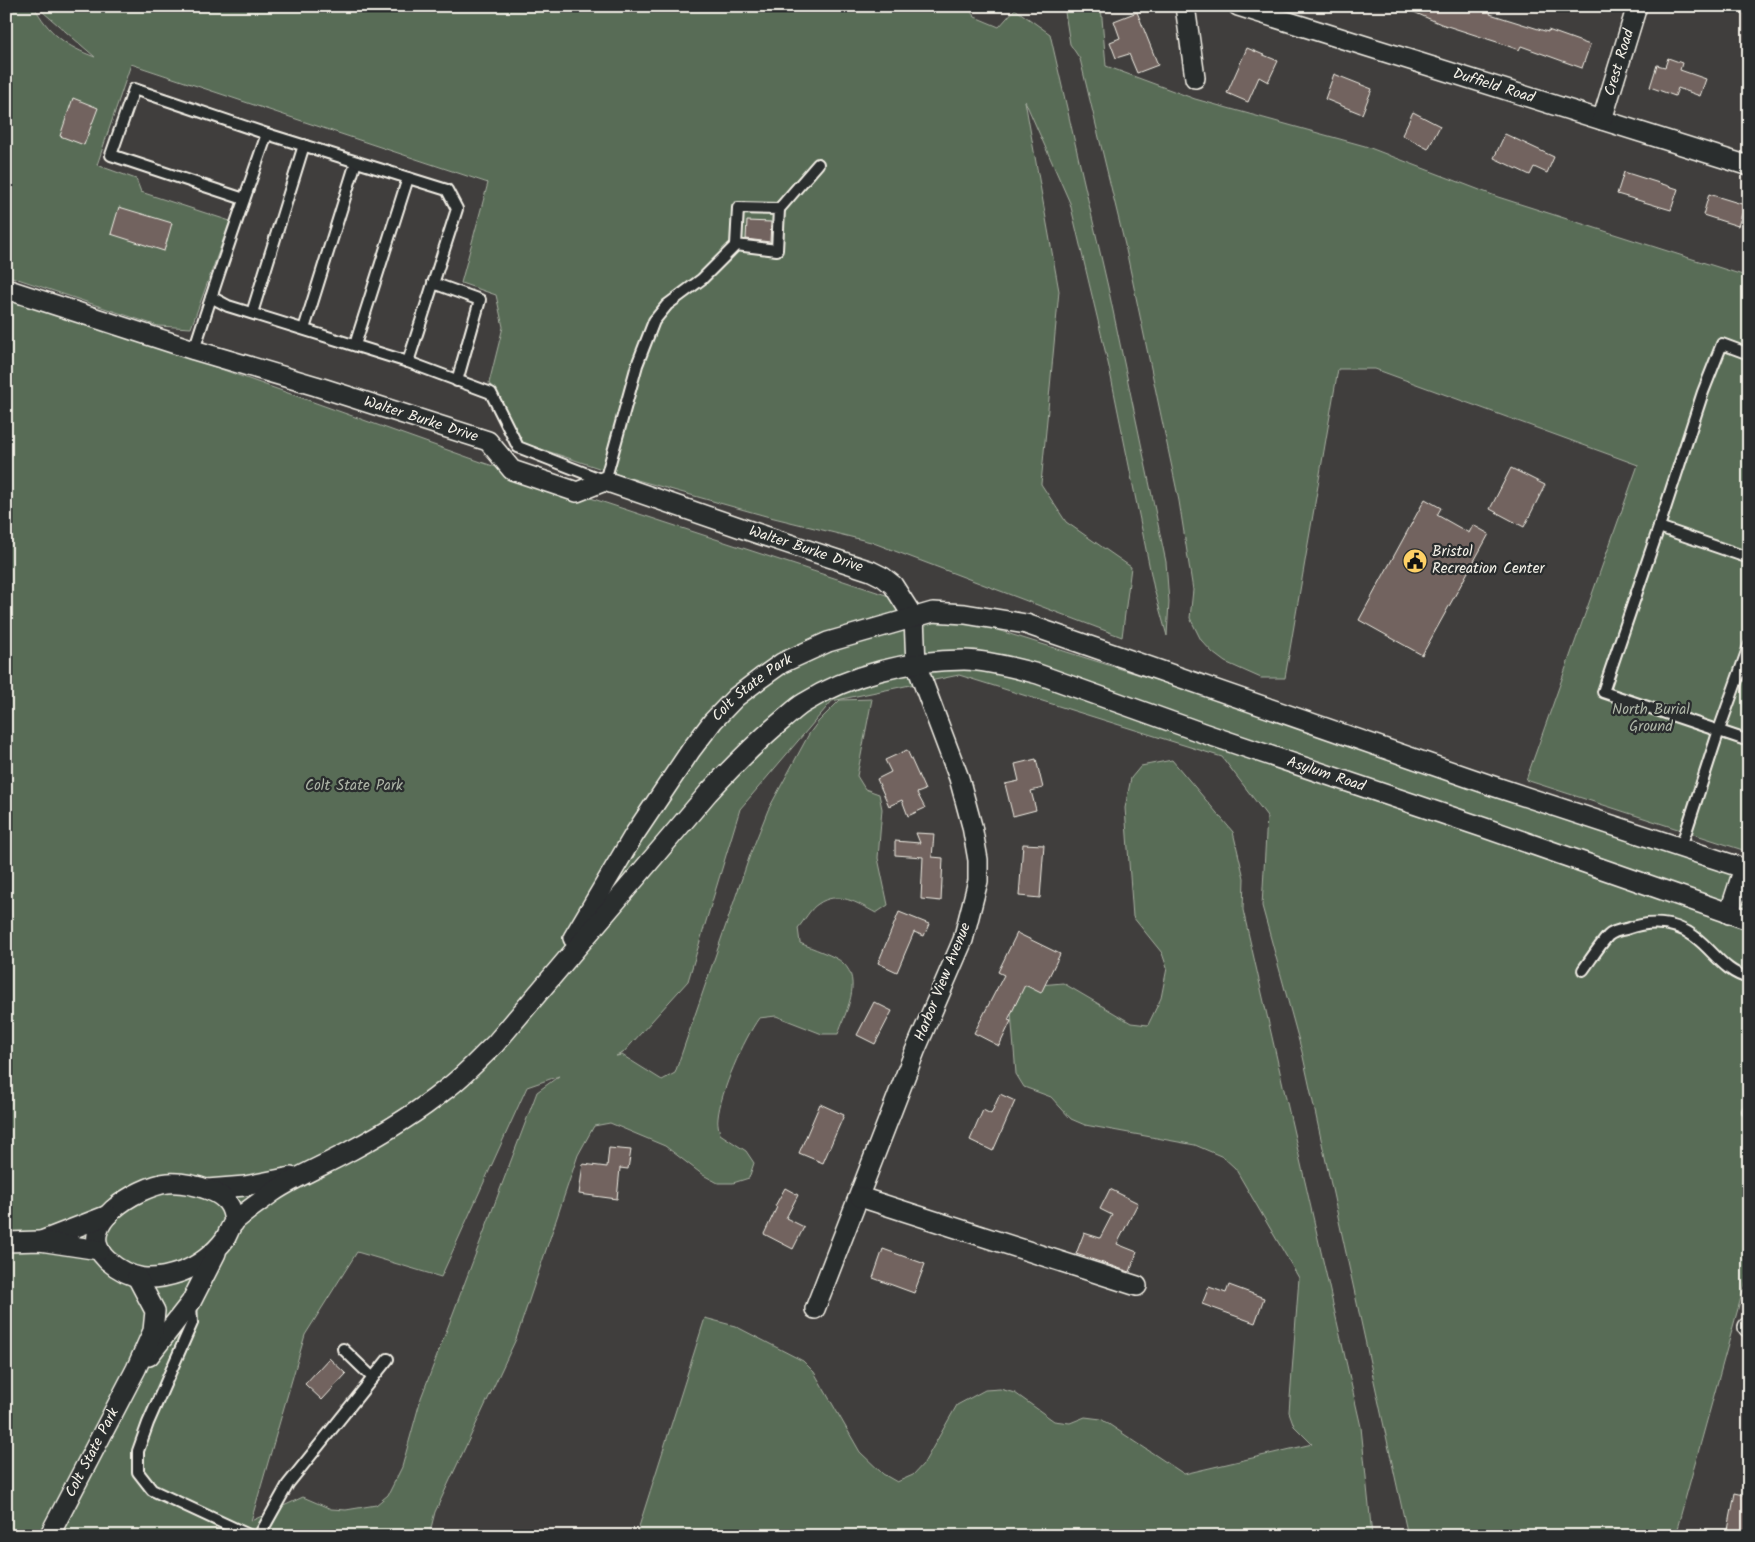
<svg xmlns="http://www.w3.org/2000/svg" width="1755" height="1542" font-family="Kalam,sans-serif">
  <rect width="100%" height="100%" fill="#403e3d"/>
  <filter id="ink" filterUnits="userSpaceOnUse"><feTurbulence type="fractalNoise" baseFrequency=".02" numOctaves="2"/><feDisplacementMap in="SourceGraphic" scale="10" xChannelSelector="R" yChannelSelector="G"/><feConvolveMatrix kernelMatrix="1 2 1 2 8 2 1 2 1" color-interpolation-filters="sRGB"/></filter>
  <g filter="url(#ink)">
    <g fill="#596c57" stroke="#a6aea0" fill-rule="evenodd">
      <path d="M6,6H34C48,33 67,47 95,57L36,6H966L975,17L999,27L1015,9L1050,34L1108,287L1166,562L1169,602L1167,636L1154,589L1109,367L1070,203L1025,101L1059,291L1041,484L1066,522L1131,567L1122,637L871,542L766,516L623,476L523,443L489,383L503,327L496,295L461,283L488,183L131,64L97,165L136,179L141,192L230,221L191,328L158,326L6,275Z"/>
      <path d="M1064,6H1101L1106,66L1195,99L1365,146L1498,197L1749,277V852L1526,780L1638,465L1375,369H1338L1285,678H1261L1225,662L1213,653L1201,640L1190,618L1193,590L1179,501L1125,245L1080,59L1070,44Z"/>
      <path d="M6,296L173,352L484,463L883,594L1749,867V1269L1675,1536H1408L1302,1052L1262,906L1267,816L1222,757L959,675L832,701L740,809L688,981L623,1053L616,1056L622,1055L662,1080L675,1073L750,855L768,810L809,734L818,722L840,700L872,699L857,776L865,789L879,794L882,809L878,858L888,905L876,913C857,903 838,890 818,904C810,909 804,921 798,928L800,943C811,948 836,956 843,963C863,981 845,1013 838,1034H822L776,1016L759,1018C744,1039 720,1093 718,1118C717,1123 719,1129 720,1134L746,1151L754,1163L749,1178L733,1183H718L703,1175L665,1146L610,1123L594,1126L578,1155L516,1339L435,1512L429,1536H6ZM559,1076L537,1092L421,1398L402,1467L388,1495L376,1505L346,1510L331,1509L303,1497L251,1521L305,1335L357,1252L441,1277L527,1087Z"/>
      <path d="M1172,760L1233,832L1244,878L1243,910L1361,1427L1372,1536H636L705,1318L735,1326L803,1361L814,1372L860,1452L883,1474L897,1482L913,1475L924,1463L957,1405L985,1390L1000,1389L1015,1393L1054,1421L1070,1423L1085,1417L1101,1419L1184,1474L1312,1444L1294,1426L1289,1412L1299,1278L1235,1168L1223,1157L1195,1145L1085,1125L1071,1119L1051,1097L1024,1087L1016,1074L1010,1000L1017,987L1063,983L1131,1023L1148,1025L1161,998L1167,968L1162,953L1133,917L1125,808L1131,778L1141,766Z"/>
    </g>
    <g fill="#72645f" stroke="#f4f1e8">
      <path d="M1400,6H1493L1490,14L1548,32V30L1590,45L1582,68L1521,46L1519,50L1497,42L1441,24Z"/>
      <path d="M1137,12L1158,65L1137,73L1129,54L1116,58L1110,42L1120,38L1114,21Z"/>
      <path d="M1247,48L1278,61L1268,82L1259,77L1248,102L1227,93Z"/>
      <path d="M1668,58L1682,63L1680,70L1706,79L1700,96L1678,88L1675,96L1650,87L1657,65L1665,67Z"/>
      <path d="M1334,74L1372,89L1362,114L1325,99Z"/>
      <path d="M73,98L98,108L84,145L60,136Z"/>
      <path d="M1413,112L1440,126L1428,149L1402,135Z"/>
      <path d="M1505,134L1554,157L1547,173L1534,167L1530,175L1494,158Z"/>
      <path d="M1624,172L1678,189L1671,210L1617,194Z"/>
      <path d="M1709,194L1745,205L1738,226L1703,215Z"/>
      <path d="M119,207L172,223L164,251L111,234Z"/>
      <path d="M747,221L771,222L770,242L746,239Z"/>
      <path d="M1511,468L1545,485L1524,527L1490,509Z"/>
      <path d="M1425,499L1441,508L1437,515L1469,533L1473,525L1489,534L1422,655L1359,620Z"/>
      <path d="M907,750L925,790L917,793L925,808L908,816L902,800L889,806L877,779L891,772L885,760Z"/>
      <path d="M1036,759L1043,788L1031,791L1036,810L1013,816L1005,784L1019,781L1015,764Z"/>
      <path d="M916,833L934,834L932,857L943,858L941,901L921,899L923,857L895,855V841L920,843Z"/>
      <path d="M1023,844L1044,845L1040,898L1019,896Z"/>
      <path d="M899,912L929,924L924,936L914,932L897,972L878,963Z"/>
      <path d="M1017,933L1060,954L1041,993L1025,985L1008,1020L1011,1021L999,1046L974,1033L1004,975L998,972Z"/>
      <path d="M874,1002L892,1011L875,1044L857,1035Z"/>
      <path d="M1000,1094L1015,1101L993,1151L970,1140L983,1110L991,1114Z"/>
      <path d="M820,1104L844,1115L823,1163L799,1153Z"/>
      <path d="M609,1148L631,1150L628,1169L620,1168L617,1199L579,1194L583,1164L607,1167Z"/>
      <path d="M785,1188L798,1195L786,1218L804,1227L793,1249L764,1234L777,1207L775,1206Z"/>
      <path d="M1110,1189L1138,1203L1117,1244L1137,1252L1130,1272L1076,1254L1084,1233L1100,1238L1112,1215L1100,1209Z"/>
      <path d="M883,1249L925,1264L914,1293L873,1278Z"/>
      <path d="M1229,1285L1264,1298L1255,1323L1202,1304L1209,1287L1226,1293Z"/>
      <path d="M329,1358L346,1374L322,1400L305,1384Z"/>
      <path d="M1735,1493L1749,1496V1534L1728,1530Z"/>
    </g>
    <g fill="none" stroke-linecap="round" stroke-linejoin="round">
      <defs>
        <g id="lane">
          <path d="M244,199L111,155L134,89L267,134"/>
          <path d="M779,209L818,164"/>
          <path d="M433,283L480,300L457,381"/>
          <path d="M252,313L304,145"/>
          <path d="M304,329L356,162"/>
          <path d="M355,345L408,178"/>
          <path d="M194,350C217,278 242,205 267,134L447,190L457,209L408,362L228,306L211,297"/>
          <path d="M1749,354L1722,344L1703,392L1659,527L1749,558"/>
          <path d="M408,362L491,393L518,447L605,481L637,365L654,321L667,305L702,279L736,245L738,208L779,209L777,250L736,245"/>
          <path d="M1659,527L1603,692L1749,741"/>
          <path d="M1681,847L1719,730L1749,646"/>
          <path d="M1583,970C1591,959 1599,946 1608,936C1612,932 1620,930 1626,929C1649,921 1674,921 1695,937C1714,951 1724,972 1749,978"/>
          <path d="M1748,1111L1749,1110"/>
          <path d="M191,1303L192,1323L148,1423L138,1451V1472L152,1490L251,1536"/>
          <path d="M343,1349L373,1378"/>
          <path d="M259,1536L288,1484L388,1359"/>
        </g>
        <g id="street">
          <path d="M1185,6L1195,78"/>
          <path id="s1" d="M1238,6L1749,166"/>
          <path id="s2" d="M1602,120L1637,6"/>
          <path id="s3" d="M6,289L194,350L316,386L488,441L512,470L577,492L605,481L756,533L871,571L883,577L893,585L914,618L916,664L959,778L972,826L978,860V881L963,940L915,1051L815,1309"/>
          <path d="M1729,914L1744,868"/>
          <path id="s4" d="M573,938L634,835L691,750L713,721L736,697L761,678L782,663L828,642L933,612L965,614L1026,624L1493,786L1749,870"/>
          <path d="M207,1189L245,1186L291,1177"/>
          <path d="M860,1197L1137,1286"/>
          <path id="s5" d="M234,1223C233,1205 225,1196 209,1190C195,1185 183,1182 168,1183C138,1186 71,1226 107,1260C131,1281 152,1282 181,1272C198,1266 215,1253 225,1239C228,1234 230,1227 234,1222C243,1213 263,1200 273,1192C297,1176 325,1165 350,1151C382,1134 417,1113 445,1090C463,1077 478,1060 495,1044L708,793C732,767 756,742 784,719C790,714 797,707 804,703C850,674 910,660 964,660C986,660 1016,668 1038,674L1203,733L1485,828L1749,920"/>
          <path d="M41,1241L108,1215"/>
          <path d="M6,1242L40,1241L99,1250"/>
          <path d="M1748,1327H1749"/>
          <path d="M149,1356L191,1302L216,1253"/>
          <path id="s6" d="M49,1536L136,1369L153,1331L155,1311L137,1277"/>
        </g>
      </defs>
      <use href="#lane" stroke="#f4f1e8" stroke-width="14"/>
      <use href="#street" stroke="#f4f1e8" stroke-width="22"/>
      <use href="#lane" stroke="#2a2d2e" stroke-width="10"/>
      <use href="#street" stroke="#2a2d2e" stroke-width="19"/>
    </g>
  </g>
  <defs>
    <symbol id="civic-disc" viewBox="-11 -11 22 22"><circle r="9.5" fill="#ffd166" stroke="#2a2d2e"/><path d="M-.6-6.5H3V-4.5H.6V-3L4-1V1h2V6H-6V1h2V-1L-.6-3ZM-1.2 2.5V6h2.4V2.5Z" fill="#111"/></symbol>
  </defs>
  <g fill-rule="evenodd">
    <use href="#civic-disc" x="1401" y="547" width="28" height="28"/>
  </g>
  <g text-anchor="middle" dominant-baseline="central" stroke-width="4.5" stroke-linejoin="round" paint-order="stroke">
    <g font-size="15" fill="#f4f1e8" stroke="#2a2d2e">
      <text stroke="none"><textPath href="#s2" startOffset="60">Crest Road</textPath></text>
      <text stroke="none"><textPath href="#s1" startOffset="268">Duffield Road</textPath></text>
      <text stroke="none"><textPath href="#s3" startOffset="435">Walter Burke Drive</textPath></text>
      <text stroke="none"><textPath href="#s3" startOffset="854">Walter Burke Drive</textPath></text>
      <text stroke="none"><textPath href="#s4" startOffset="310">Colt State Park</textPath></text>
      <text stroke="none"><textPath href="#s5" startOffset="1688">Asylum Road</textPath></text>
      <text transform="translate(943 982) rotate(-68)">Harbor View Avenue</text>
      <text stroke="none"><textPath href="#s6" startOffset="94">Colt State Park</textPath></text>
    </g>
    <g font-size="15" fill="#f4f1e8" stroke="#2a2d2e" text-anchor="start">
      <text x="1432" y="552">Bristol<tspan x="1432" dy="17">Recreation Center</tspan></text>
    </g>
    <g font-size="15" fill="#aeb5a7" stroke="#2a2d2e">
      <text x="1651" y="710">North Burial<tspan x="1651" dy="17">Ground</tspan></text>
      <text x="354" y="786">Colt State Park</text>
    </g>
  </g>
  <rect width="1755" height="1542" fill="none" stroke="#2a2d2e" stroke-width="25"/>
  <rect x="12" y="12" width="1730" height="1517" fill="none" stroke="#f4f1e8" stroke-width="2" filter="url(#ink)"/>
</svg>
